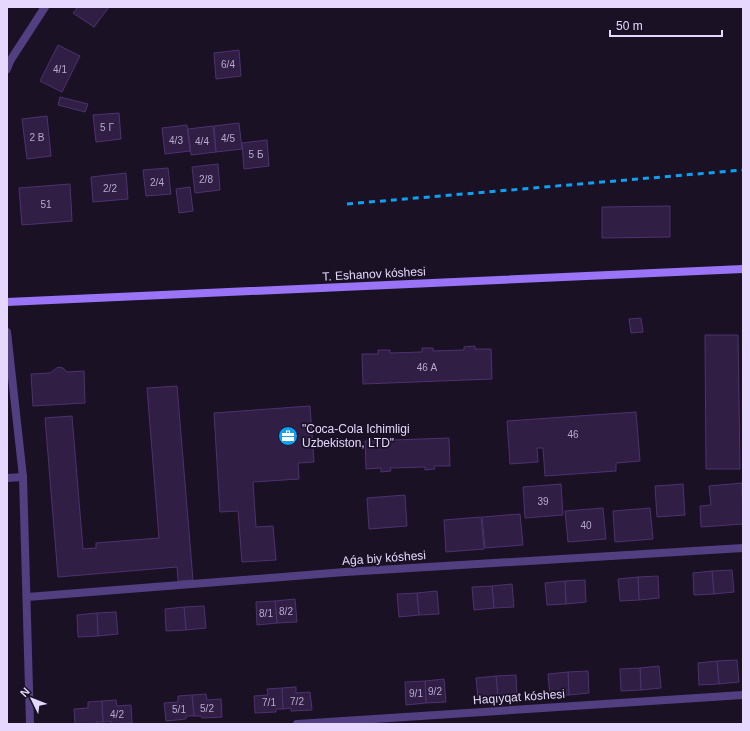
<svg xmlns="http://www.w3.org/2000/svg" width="750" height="731" font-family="Arial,sans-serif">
  <rect width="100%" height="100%" fill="#1a1125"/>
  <g fill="#301e45" stroke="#4e3170">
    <path d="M78,7H109L94,27L73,13Z"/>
    <path d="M58,45L80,56L62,92L40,81Z"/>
    <path d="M239,50L241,76L216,79L214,53Z"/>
    <path d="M60,97L88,104L85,112L58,105Z"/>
    <path d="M119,113L121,139L96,142L93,115Z"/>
    <path d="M47,116L51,156L27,159L22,119Z"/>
    <path d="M239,123L242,149L216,152L214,126Z"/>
    <path d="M187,125L190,151L165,154L162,128Z"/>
    <path d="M213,126L216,152L191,155L188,129Z"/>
    <path d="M267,140L269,166L244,169L242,143Z"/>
    <path d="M218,164L220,190L195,193L192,167Z"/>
    <path d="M168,168L171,194L146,196L143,170Z"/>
    <path d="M126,173L128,199L93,202L91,177Z"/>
    <path d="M70,184L72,221L22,225L19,188Z"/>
    <path d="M190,187L193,211L179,213L176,189Z"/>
    <path d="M670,206V237L602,238V207Z"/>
    <path d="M641,318L643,332L631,333L629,319Z"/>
    <path d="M705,335H738L740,469H706Z"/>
    <path d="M475,346V349H491L492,379L363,384L362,354H378V350H390V353L422,352V348H433V351L464,350V347Z"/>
    <path d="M58,367L63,368L67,372L84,371L85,403L33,406L31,374L50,373Z"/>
    <path d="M177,386L193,580L178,581L177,567L58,577L45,418L72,416L83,549L96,548V543L159,538L147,388Z"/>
    <path d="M310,406L314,462L298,463L299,479L253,482L256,527L273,526L276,560L242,562L238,511L220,512L214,413Z"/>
    <path d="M636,412L640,461L616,463V471L545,476L543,448H537L538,462L510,464L507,421Z"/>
    <path d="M449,438L450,466H434L435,469L425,470V467L390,468L391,471L381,472V468L366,469L365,441Z"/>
    <path d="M742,483L743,524L701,527L700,506L711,505L709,486Z"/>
    <path d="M561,484L563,515L525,518L523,487Z"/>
    <path d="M683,484L685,515L657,517L655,486Z"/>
    <path d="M405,495L407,526L369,529L367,498Z"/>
    <path d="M603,508L606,539L568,542L565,511Z"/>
    <path d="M650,508L653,539L615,542L613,511Z"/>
    <path d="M520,514L523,545L485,548L482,517Z"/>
    <path d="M481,517L484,549L446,552L444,520Z"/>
    <path d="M732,570L734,592L714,594L712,571Z"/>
    <path d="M712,571L714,594L694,595L693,573Z"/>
    <path d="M658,576L659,598L639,600L638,577Z"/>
    <path d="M638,577L639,600L620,601L618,579Z"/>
    <path d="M585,580L586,602L566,604L565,581Z"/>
    <path d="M565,581L566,604L547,605L545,583Z"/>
    <path d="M512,584L514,607L494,608L492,586Z"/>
    <path d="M492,586L494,608L474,610L472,587Z"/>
    <path d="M437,591L439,614L419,615L417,593Z"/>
    <path d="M417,593L419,615L399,617L397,594Z"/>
    <path d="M295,599L297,622L277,623L275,601Z"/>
    <path d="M275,601L277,623L257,625L256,602Z"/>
    <path d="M204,606L206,628L186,630L184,607Z"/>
    <path d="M184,607L186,630L166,631L165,609Z"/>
    <path d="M116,612L118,634L98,636L97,613Z"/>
    <path d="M97,613L98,636L78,637L77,615Z"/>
    <path d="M737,660L739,682L719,684L717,661Z"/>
    <path d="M717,661L719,684L699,685L698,663Z"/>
    <path d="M659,666L661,688L641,690L640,668Z"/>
    <path d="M640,668L641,690L621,691L620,669Z"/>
    <path d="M588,671L589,693L569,695L568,672Z"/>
    <path d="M568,672L569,695L550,696L548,674Z"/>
    <path d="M516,675L517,697L498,699L496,676Z"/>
    <path d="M496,676L498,699L478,700L476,678Z"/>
    <path d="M444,679L446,702L426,703L425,681Z"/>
    <path d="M425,681L426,703L406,705L405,682Z"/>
    <path d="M296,687V693L310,692L312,710L291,711V708L283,709L282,688Z"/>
    <path d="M282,688L283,709H276V712L255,713L254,696L268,695L267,689Z"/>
    <path d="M206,694L207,700L221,699L222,717L202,718L201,716H194L192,695Z"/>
    <path d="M192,695L194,716H186V719L166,721L164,703L178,702V696Z"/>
    <path d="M116,700L117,706L131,705L132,723L111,724V721L103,722L102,701Z"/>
    <path d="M102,701L103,722H96V724H75L74,709L88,708V702Z"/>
  </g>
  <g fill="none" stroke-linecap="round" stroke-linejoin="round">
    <g stroke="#523f81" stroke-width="8">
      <path d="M7,69L10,61L45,7"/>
      <path d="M7,332L23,477L30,724"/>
      <path d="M7,478L23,477"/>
      <path d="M27,597L345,572L743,548"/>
      <path d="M297,724L743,695"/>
    </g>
    <path stroke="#9974f7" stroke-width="8" d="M7,302L743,269"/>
    <path stroke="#0fa0f1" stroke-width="3" stroke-dasharray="6 5" stroke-linecap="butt" d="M347,204L743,170"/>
  </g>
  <defs>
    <symbol id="office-disc" viewBox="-11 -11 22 22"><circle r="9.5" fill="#0fa0f1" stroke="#1a1125"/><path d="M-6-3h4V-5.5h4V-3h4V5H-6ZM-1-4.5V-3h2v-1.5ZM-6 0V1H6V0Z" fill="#fff"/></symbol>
  </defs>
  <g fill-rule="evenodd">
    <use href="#office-disc" x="277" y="425" width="22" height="22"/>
  </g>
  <g text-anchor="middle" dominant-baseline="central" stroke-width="3.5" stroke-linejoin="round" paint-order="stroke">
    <g font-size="10" fill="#b8a9cf">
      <text x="228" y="64">6/4</text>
      <text x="60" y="69">4/1</text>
      <text x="107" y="127">5 Г</text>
      <text x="37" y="137">2 В</text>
      <text x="228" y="138">4/5</text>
      <text x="176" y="140">4/3</text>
      <text x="202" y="141">4/4</text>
      <text x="256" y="154">5 Б</text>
      <text x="206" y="179">2/8</text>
      <text x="157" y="182">2/4</text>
      <text x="110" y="188">2/2</text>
      <text x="46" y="204">51</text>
      <text x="427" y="367">46 А</text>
      <text x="573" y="434">46</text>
      <text x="543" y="501">39</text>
      <text x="586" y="525">40</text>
      <text x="286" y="611">8/2</text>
      <text x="266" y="613">8/1</text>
      <text x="435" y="691">9/2</text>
      <text x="416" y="693">9/1</text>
      <text x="297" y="701">7/2</text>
      <text x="269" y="702">7/1</text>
      <text x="207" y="708">5/2</text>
      <text x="179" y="709">5/1</text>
      <text x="117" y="714">4/2</text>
    </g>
    <g font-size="12" fill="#e5d7fd" stroke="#1a1125">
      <text transform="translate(374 274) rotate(-3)">T. Eshanov kóshesi</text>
      <text transform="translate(384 558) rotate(-4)">Aǵa biy kóshesi</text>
      <text transform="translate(519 697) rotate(-4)">Haqıyqat kóshesi</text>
    </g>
    <g font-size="12" fill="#e5d7fd" stroke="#1a1125" text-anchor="start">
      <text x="302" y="429">"Coca-Cola Ichimligi<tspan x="302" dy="14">Uzbekiston, LTD"</tspan></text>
    </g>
  </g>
  <rect width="750" height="731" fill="none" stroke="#e5d7fd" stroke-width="16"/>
  <g transform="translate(32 699) rotate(313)" stroke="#1a1125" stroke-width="3" paint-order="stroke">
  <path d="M0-3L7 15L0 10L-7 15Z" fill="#e5d7fd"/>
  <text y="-6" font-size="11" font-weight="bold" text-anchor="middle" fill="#e5d7fd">N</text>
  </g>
  <path d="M610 30v6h112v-6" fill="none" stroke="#e5d7fd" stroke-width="2"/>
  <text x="616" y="30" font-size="12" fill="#e5d7fd" stroke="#1a1125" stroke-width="3" paint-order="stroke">50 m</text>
</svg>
